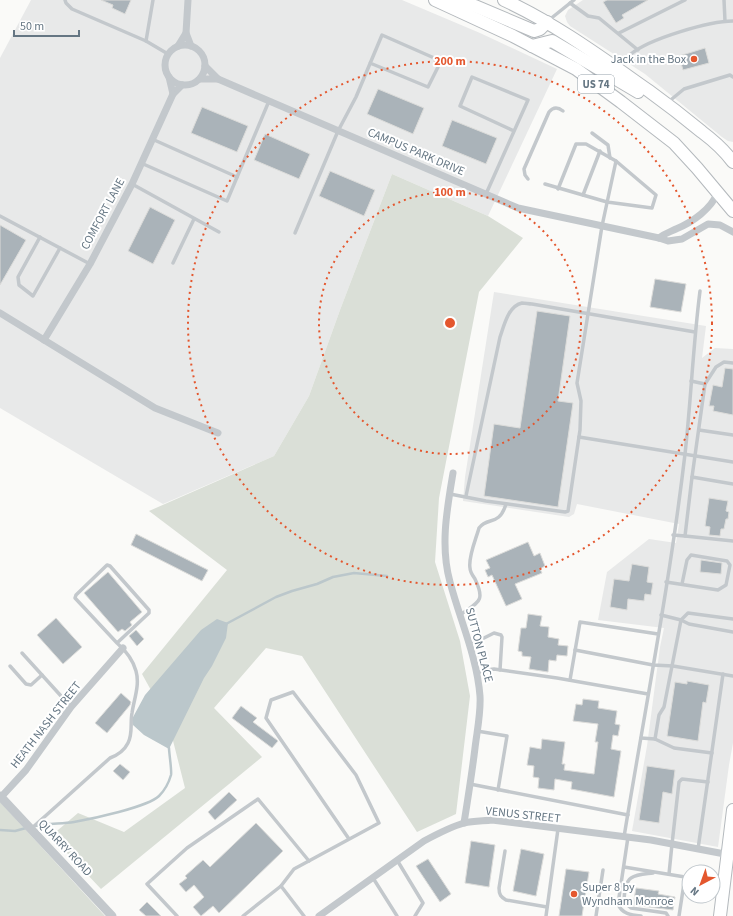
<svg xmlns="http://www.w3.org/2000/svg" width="733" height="916" font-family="'Source Sans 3',sans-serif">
  <rect width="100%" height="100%" fill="#fafaf8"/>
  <g fill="#e8e9e9">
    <path d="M31,0H402L480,33L557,69L488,216L392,174L340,310L309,396L274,456L163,504L0,408V58Z"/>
    <path d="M583,0H733V142L728,141L722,137L645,74L570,26L567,22L565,16L568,10Z"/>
    <path d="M494,292L706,326L702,358L715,348L733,349V743L729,765L718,847L632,831L647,746L660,647L664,628L598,620L607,572L649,539L676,543L679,524L577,504L574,514L569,517L463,501L465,477Z"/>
  </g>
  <g fill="#dadfd7">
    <path d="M392,174L488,216L523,238L479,292L439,498L435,562L460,641L470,696L456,814L417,832L302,656L266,648L214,708L262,757L101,889L51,836L78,813L124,832L185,788L168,721L142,674L227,570L149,511L274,456L309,396L340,310Z"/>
    <path d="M0,802L105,916H0Z"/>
  </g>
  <path fill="#bbc7cb" d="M217,619L228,623L226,638L212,666L204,678L169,749L144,735L133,725L132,719L145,695L201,630Z"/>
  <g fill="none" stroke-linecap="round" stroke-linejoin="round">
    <g stroke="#bbc7cb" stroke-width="2.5">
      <path d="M226,624L276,597L292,591L317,584L333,577L354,573L387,576"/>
      <path d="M35,826C48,823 61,824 74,822C91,819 148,807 159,796C164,791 169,782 171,775C172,771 169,753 169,748"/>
      <path d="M0,830L15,831L26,828"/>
    </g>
  </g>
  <g fill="#aab3b9" stroke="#dcdcda">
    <path d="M101,0H131L125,14L112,8L113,5Z"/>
    <path d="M607,0H648L622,15L624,18L616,23L603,2Z"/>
    <path d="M705,48L709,63L683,70L679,56Z"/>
    <path d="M378,89L424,108L413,134L367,114Z"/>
    <path d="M202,107L248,126L237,152L191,133Z"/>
    <path d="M452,120L497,138L486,164L442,146Z"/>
    <path d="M265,134L310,154L299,179L254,160Z"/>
    <path d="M330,171L375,190L364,216L319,196Z"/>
    <path d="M150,207L175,220L153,264L128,251Z"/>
    <path d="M0,225L26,240L0,285Z"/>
    <path d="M655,279L686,284L681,312L650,307Z"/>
    <path d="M537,311L570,316L558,401L573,403L558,507L484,496L494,424L520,428Z"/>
    <path d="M725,368L733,369V415L713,411L714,406H709L713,385L722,387Z"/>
    <path d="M709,498L728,501L726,511L729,512L728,519H726L724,529H721L720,536L709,535L710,527L705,526Z"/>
    <path d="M136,534L208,570L202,581L131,545Z"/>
    <path d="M528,542L534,556L540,553L545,566L540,569L542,573L515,584L522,599L506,606L492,575L488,577L485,570L490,568L486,560Z"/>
    <path d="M701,560L722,563L721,574L700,572Z"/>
    <path d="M632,564L649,567L647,582L653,583L651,595L645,594L644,601L628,599L627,610L610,607L614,579L629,581Z"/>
    <path d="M108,572L142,612L130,622L132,625L125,631L122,629L118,632L84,593Z"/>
    <path d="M528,614L542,616L540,626L549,627L548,637L559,639L558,645L568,646L567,656L557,655L556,661L549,660L548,672L529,669L531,657L522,656V652L518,651L521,628H526Z"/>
    <path d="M56,618L82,647L63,664L37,635Z"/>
    <path d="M136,630L144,639L137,646L129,636Z"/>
    <path d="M687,681L709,685L706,703L703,702L698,741L667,736L675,682L687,684Z"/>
    <path d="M121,693L131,702L130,705L107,733L95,723Z"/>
    <path d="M583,699L599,701L598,708L617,711L615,724L620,725L618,736L613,735L611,749L621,751L614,797L571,789L572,782L555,779L554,790L538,788L539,778L533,777L534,766L527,765L530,747L541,749L542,739L565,742L562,764H565L564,770L594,774L598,742H595L598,724L573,721L576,704L582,705Z"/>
    <path d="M241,706L257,718L253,722L277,740L278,741L272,748L232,718Z"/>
    <path d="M120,764L130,772L123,780L113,771Z"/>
    <path d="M647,766L675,770L672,794L663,792L659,823L639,820Z"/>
    <path d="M229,792L237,800L215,820L208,812Z"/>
    <path d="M256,823L283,851L219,913L213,906L201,916L193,907L204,897L194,885L186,892L179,884L187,878L185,876L203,860L210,867Z"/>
    <path d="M471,841L495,845L489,887L465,883Z"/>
    <path d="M521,849L544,854L536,896L513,891Z"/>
    <path d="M428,859L451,894L440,902L416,866Z"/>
    <path d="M566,869L589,872L582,916H559Z"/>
    <path d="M636,888L659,891L658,894L675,897L673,910L633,905Z"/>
    <path d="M147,902L161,916H146L139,910Z"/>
  </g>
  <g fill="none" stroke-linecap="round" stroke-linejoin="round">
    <defs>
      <g id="trunk">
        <path d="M435,0L513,36L576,69L621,102L674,143L697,168L733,211"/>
        <path d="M504,0C556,24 602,58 649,91C667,104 685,118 702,132C714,141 724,150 733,162"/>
        <path d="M451,3L475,6L534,31L540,29L547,22"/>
        <path d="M532,46L552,41L638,92"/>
        <path d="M720,916L733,810"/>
      </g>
    </defs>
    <use href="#trunk" stroke="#b4b9bd" stroke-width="14"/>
    <g stroke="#c3c8cc" stroke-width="3.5">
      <path d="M65,0L66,3L72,9L146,41L168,54"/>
      <path d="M724,0L725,21"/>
      <path d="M570,3L588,16L599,18L638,50"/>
      <path d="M549,20L574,0"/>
      <path d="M619,33L685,0"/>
      <path d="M146,41L153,0"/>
      <path d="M618,68C622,63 627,58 631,54C649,39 709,21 733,21"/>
      <path d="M667,103L684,89L730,75L733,77"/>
      <path d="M592,133L608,145L610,158"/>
      <path d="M152,139L237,177"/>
      <path d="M141,163L227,201L269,101"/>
      <path d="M528,179L525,175L524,169L549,112C553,107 558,107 563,111"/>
      <path d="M132,184L219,232"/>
      <path d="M558,189L576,144H586L616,161"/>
      <path d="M486,194L528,100L472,77L460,106L514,131"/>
      <path d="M583,195L600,151"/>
      <path d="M0,216L90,264"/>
      <path d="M295,233L338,131L356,97L382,35L441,61L428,87L370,63"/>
      <path d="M40,237L18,277L19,285L33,296L60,248"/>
      <path d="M173,263L194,219"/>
      <path d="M691,381L705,384"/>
      <path d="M699,430L733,435"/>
      <path d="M579,437L733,462"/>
      <path d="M692,477L705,384L716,367L724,362L733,363"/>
      <path d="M450,494L486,501L565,512L568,511L580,430L581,401L577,383L602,226L616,161L656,195L652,208L607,202L545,184"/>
      <path d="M466,496L500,337C504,326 508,306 522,303C525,303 529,304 532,304L695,332"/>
      <path d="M673,535L685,536L692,477L733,484"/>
      <path d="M685,536L733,541"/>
      <path d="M666,582L718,590L726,585L730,565L727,561L691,555L687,560L682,584"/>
      <path d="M460,615C478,602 486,602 475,579C473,576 470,572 470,568C468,557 476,539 479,528C488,516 499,527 506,504"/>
      <path d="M661,615L681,620L689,624L733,632"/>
      <path d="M470,645L494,633L501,635L502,637L500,670"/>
      <path d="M575,650L653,665L673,666L733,676"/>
      <path d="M22,653L42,675"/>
      <path d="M10,666L26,684L31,685L42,675L71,707"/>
      <path d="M477,674C482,669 488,670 494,669L557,678L648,694"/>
      <path d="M570,680L580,622L658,634"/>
      <path d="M477,731L507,736L498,790"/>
      <path d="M641,738L655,739L674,748L712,753"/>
      <path d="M655,739L659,715L664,707L681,620L688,613L733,619"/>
      <path d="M470,784L628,815"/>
      <path d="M32,828L110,758C118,755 124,751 128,743C133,734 130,723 132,713C134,699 140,685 136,671C133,660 125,650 117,643L75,598L76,595L107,565L110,566L149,610V613L117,643"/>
      <path d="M624,837C645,709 670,582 685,454C691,400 693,346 700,291"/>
      <path d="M628,837L618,904C622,914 631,915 641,916"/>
      <path d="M698,849L723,674"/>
      <path d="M505,851L499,888C499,895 501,897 506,900L547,907"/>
      <path d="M397,860L423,903L415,916"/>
      <path d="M624,867L685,877L679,916"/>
      <path d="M653,873C646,874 637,874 631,878C626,881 623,896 625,901C626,905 629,906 631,908L666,913L668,916"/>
      <path d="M669,874L672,844L679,782L682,779L708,782"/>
      <path d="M373,878L397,916"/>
      <path d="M177,916L147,884L187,848L258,799L309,861"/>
      <path d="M243,916L281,886"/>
      <path d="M304,916L281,886L294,869L379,823L356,775L293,692L271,700L266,718L349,839"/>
      <path d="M546,916L558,829"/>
      <path d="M596,916L603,870"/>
    </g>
    <g stroke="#c3c8cc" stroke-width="7">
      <path d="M186,33L188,0"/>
      <circle cx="185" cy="65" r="20"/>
      <path d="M178,46L186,33L191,46"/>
      <path d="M169,77L173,94L182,85"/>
      <path d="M200,79H218L205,66"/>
      <path d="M218,79L518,208L659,238L668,241L682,239L708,224L720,225L733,232"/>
      <path d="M659,238C665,233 670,232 676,229C693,222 711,209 718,192"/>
      <path d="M0,313L155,408L218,433"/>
      <path d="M44,340L90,264L132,184L173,94"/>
      <path d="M453,473C447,509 440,546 450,582C460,620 477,657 480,696C481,713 477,731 475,748C472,773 468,798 464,823"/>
      <path d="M1,797L26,770L71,707L123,648"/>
      <path d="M319,916L424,841C437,834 450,827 464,823C473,821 483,821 492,820L651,840L730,855"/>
    </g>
    <path stroke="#c3c8cc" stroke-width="9" d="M0,796L112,916"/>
    <use href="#trunk" stroke="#fff" stroke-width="12"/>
  </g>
  <g fill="none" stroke="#e4572e" stroke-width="2" stroke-dasharray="2 4">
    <circle cx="450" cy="323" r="131"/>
    <circle cx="450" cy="323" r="262"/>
  </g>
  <g fill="#e4572e" stroke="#fff" stroke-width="1.5">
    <circle cx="694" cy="59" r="4"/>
    <circle cx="574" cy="894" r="4"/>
  </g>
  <g text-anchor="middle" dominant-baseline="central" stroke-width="4" stroke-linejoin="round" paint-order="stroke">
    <rect fill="#fff" stroke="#939fa8" stroke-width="1" x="578" y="75" width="36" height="18" rx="3"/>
    <g font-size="11" font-weight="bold" fill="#657683">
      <text x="596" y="84">US 74</text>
    </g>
    <g font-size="12" fill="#657683" stroke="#fff" text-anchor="end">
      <text x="686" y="59">Jack in the Box</text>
      <text x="582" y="887" text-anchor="start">Super 8 by<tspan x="582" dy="14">Wyndham Monroe</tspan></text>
    </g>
    <g font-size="12" fill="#657683" stroke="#fff">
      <text transform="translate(416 152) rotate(23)">CAMPUS PARK DRIVE</text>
      <text transform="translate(103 214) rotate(-62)">COMFORT LANE</text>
      <text transform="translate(479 645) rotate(75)">SUTTON PLACE</text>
      <text transform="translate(46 725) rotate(-52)">HEATH NASH STREET</text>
      <text transform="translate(523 815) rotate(6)">VENUS STREET</text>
      <text transform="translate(65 848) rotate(47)">QUARRY ROAD</text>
    </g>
  </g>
  <circle cx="450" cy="323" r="6" fill="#e4572e" stroke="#fff" stroke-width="2"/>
  <g font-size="12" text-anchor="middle" font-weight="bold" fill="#e4572e" stroke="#fff" stroke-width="4" stroke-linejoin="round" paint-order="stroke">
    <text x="450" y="65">200 m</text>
    <text x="450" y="196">100 m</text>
  </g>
  <g transform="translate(701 884) rotate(221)"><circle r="19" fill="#ffffff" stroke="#c1c8cd"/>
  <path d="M0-3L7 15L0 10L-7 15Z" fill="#e4572e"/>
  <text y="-6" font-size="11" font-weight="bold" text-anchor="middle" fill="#657683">N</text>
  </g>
  <path d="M14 30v6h65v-6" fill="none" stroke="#657683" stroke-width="2"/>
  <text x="20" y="30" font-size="12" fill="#657683" stroke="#ffffff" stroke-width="3" paint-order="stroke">50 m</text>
</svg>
